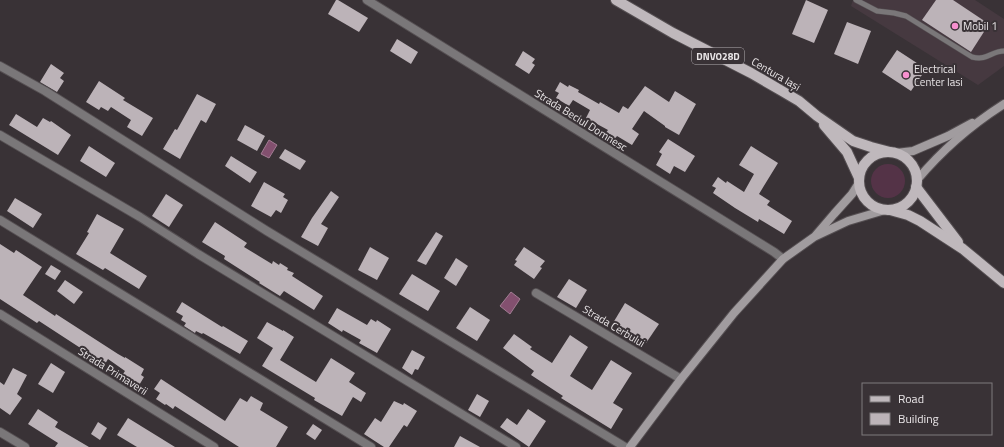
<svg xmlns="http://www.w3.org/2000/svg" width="1004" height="447" font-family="'Titillium Web',sans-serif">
  <rect width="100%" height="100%" fill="#393236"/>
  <path fill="#463940" d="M853,0H975L1004,19V66L978,85L851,6Z"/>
  <circle fill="#543347" cx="888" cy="181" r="17"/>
  <g fill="#83506f" stroke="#a27d93">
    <path d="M269,140L277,145L269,158L261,154Z"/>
    <path d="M511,292L520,299L510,314L500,306Z"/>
  </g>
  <g fill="#bcb3b8">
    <path d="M336,0H338L368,18L359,32L328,14Z"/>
    <path d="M806,0L828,10L814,43L792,34Z"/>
    <path d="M936,0H953L989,24L971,52L922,20Z"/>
    <path d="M847,22L871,31L858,64L834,54Z"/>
    <path d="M397,39L418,52L411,64L390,51Z"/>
    <path d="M897,50L926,69L911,91L882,72Z"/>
    <path d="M523,51L535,59L532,63L535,65L529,74L515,65Z"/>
    <path d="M51,64L64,73L60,78L64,81L57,92L40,82Z"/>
    <path d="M99,81L125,98L123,100L153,118L142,136L127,127L131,120L111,107L108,111L101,107L99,110L86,102Z"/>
    <path d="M560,82L568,87L569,85L579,90L578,92L599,104L600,102L619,113L623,106L628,109L645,86L669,102L675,91L696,104L679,135L665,127V126L644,111L632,129L639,134L632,145L617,136L614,140L605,134L608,130L586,118L590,110L573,100L569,106L556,98L559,93L555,91Z"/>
    <path d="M197,94L216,104L206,123L201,120L180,159L163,149L175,129L177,130Z"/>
    <path d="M16,114L37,127L43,118L50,122L51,121L71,135L58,155L9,125Z"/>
    <path d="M245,125L265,136L257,151L237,140Z"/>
    <path d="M668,139L695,156L685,172L674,166L670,174L656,165L662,154L659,152Z"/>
    <path d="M89,146L115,163L106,177L80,161Z"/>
    <path d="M751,146L778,163L759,194L770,201L767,205L792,221L784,234L759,219L758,222L735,208L713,193L716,188L712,186L718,177L726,183L727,181L744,192L754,174L739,165Z"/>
    <path d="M285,149L306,161L300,170L279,158Z"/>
    <path d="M231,156L257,172L250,183L225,166Z"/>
    <path d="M264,182L285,194L283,197L288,200L281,213L276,210L271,217L251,206Z"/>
    <path d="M331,191L339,197L321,224L328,228L318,246L301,237L312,218Z"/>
    <path d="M166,194L183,205L169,227L152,216Z"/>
    <path d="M15,198L42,214L33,228L7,211Z"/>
    <path d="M97,214L124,229L110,253L147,276L139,289L105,268L103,270L76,254L89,233L87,232Z"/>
    <path d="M215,222L247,243L244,247L272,264L273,261L279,265L280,263L288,268L287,270L294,273L292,276L323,296L314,310L284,291L280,296L259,283L260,282L224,259L225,256L202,242Z"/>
    <path d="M436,232L443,236L426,265L417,261Z"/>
    <path d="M0,244L14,253L16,250L42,267L23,295L55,316L56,314L118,354L125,358V357L144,369L141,375L144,377L138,387L131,382L130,383L121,377L125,371L108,359L105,364L39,321L37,323L0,299Z"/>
    <path d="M370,247L389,258L377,280L358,270Z"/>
    <path d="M524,247L545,261L540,267L542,268L534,279L514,265L517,261L515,260Z"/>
    <path d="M456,258L468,266L456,286L444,278Z"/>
    <path d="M51,265L61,271L55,280L45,274Z"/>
    <path d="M412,274L440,291L428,311L399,294Z"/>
    <path d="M569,279L587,290L576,308L557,297Z"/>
    <path d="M65,280L83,292L74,304L57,291Z"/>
    <path d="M182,302L222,327L223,326L248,341L240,354L203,333L202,334L196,331L195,333L184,326L186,323L181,320L183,316L176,312Z"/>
    <path d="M625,303L659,324L646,343L613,323Z"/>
    <path d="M470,307L490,320L477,341L456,328Z"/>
    <path d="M337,308L367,325L371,319L376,322L377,320L391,329L377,353L359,343L361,340L343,330L342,332L328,323Z"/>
    <path d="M267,322L283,331V330L294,337L280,360L316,382L331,358L355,373L349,382L366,393L361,402L353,397L342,416L314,400L315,398L262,366L273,348L257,338Z"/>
    <path d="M514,334L532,347L530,349L552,363L570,335L588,347L570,376L592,390L611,360L632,373L613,403L623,409L611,429L561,398L563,396L531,375L534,371L503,348Z"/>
    <path d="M412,350L425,357L418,370L415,369L412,375L402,368Z"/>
    <path d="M51,363L65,372L53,393L38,384Z"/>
    <path d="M13,368L27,375L17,394L22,398L10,415L0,408V382L4,385Z"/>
    <path d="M161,379L225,421L240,398L247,402L251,396L263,403L260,410L288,427L276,447H239L175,406L173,409L166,404L165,405L156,399L160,393L154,389Z"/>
    <path d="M477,394L489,401L480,417L468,410Z"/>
    <path d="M394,401L403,405L404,403L417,411L407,427L404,425L389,447H384L364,434L375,418L381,422Z"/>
    <path d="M38,409L58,422L55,427L89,447H55L58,443L28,424Z"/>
    <path d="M528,409L546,421L529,447L500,427L507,418L517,425Z"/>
    <path d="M128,418L175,447H137L117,435Z"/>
    <path d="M98,422L107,428L100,440L91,434Z"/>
    <path d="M313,424L322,430L315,440L306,434Z"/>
    <path d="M460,436L480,447H454Z"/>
  </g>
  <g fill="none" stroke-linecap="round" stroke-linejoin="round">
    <defs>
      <path id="lane" d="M856,0L877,11L894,13L906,16L972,57C988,61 991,51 1004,51"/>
      <g id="street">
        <path d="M367,0L774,252L783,259"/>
        <path d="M0,66L45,91L267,231L625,447"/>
        <path d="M0,135L140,217L198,254L516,447"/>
        <path d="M0,220L371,447"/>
        <path d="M536,293L681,379"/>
        <path d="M0,314L214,447"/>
        <path d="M0,432L25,447"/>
      </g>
      <g id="secondary">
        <path d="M896,153L913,151L948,136L972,123"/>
        <path d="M917,180C942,150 971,125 1004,104"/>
        <path d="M816,235L834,214L852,194L859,183"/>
        <path d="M630,447L681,379L734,313L783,259L814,237L848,221L885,210"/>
      </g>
      <g id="primary">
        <path d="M616,0L673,33L751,73L782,91L799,101L817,116L853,141L871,147L890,152"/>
        <path d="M824,125L847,152L859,178"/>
        <circle cx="888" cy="181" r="29"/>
        <path d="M916,187L958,242"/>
        <path d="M890,210L908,215L920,221L963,249L1004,283"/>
      </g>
    </defs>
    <use href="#lane" stroke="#554f52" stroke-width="6"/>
    <use href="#street" stroke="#554f52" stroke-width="10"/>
    <use href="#secondary" stroke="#554f52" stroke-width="10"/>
    <use href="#primary" stroke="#554f52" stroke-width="12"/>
    <use href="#lane" stroke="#7a7779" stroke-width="5"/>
    <use href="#street" stroke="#7a7779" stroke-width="8"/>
    <use href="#secondary" stroke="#a19c9f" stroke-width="8"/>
    <use href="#primary" stroke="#bfb8bc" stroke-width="10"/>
  </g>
  <g fill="#f790cf" stroke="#393236" stroke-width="1.5">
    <circle cx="955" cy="26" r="4"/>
    <circle cx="906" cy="75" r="4"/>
  </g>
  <g text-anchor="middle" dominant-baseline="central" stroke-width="4" stroke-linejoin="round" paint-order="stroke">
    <rect fill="#393236" stroke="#b4afb2" stroke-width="1" x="692" y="48" width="52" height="16" rx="3"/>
    <g font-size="10" font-weight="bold" fill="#e9e5e7">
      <text x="718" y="56">DNVO28D</text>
    </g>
    <g font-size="11" fill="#e9e5e7" stroke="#393236" text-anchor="start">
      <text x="963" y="26">Mobil 1</text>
      <text x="914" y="69">Electrical<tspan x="914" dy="13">Center Iasi</tspan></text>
    </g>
    <g font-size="11" fill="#e9e5e7" stroke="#393236">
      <text transform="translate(776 74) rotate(30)">Centura Iași</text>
      <text transform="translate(581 120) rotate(32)">Strada Beciul Domnesc</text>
      <text transform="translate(614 326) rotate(31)">Strada Cerbului</text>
      <text transform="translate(113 371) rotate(32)">Strada Primaverii</text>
    </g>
  </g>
  <rect x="862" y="383" width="130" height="52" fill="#393236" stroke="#7f7a7d"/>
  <rect x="870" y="396" width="20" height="6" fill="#bfb8bc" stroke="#7f7a7d"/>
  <text x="898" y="403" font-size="12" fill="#e9e5e7">Road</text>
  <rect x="870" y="413" width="20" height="12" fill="#bcb3b8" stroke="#7f7a7d"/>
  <text x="898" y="423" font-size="12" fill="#e9e5e7">Building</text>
</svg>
